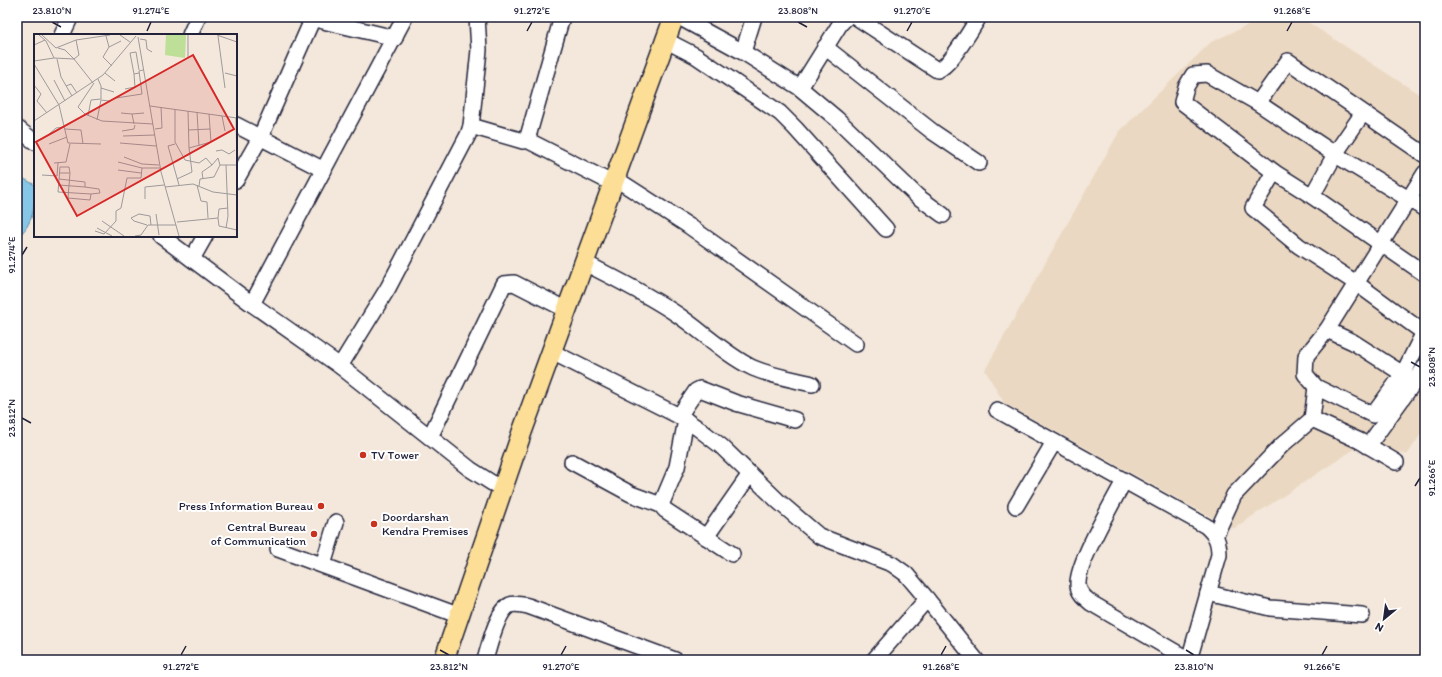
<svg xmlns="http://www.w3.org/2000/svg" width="1442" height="677" font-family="Itim,sans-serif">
  <rect width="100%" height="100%" fill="#f3e8db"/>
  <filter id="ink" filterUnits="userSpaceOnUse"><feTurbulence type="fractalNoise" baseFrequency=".025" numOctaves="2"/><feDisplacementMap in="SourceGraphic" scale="8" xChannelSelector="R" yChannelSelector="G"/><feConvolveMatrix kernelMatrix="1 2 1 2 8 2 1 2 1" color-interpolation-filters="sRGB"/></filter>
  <g filter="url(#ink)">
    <path fill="#ebd8c2" d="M1266,17H1300L1425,98V428L1407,455L1368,440L1233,529L1004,403L985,370L1119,132L1211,42Z"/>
    <path fill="#86c7e7" stroke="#5e85a2" d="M17,175L35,185C35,206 34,223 17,238Z"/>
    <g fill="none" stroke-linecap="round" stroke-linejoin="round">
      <defs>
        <g id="minor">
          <path d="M306,17L395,38"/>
          <path d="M679,17L743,52L800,88L837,119L917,196L943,215"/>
          <path d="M856,17L937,70C949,68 972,28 979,17"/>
          <path d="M62,35L70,18"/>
          <path d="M190,35L198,17"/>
          <path d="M665,40L696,56L780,113L795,128L886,229"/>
          <path d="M825,47L933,132L979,163"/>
          <path d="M743,52L754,17"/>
          <path d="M800,88L840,24L847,17"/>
          <path d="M1258,103L1336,155L1425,209"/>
          <path d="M236,125L324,170"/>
          <path d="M471,126L523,141L527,140L562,17"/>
          <path d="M17,128L35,142"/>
          <path d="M527,140L606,180"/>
          <path d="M1274,172L1182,102L1186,87L1193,75L1207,74L1258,103L1288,61L1425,155"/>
          <path d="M616,179L689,226L856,344"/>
          <path d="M236,180L260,138L313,18"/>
          <path d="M1312,196L1337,151L1363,113"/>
          <path d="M161,236L252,304L340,366L470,469L492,483L502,487"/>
          <path d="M192,259L205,236"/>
          <path d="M585,263C616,279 649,295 678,315C703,332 726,355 753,368C772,376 792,379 812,384"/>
          <path d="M252,304L405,17"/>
          <path d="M1327,330L1306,356L1305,374L1316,387L1373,415L1403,374L1425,330"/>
          <path d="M1423,332L1356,283L1299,246L1253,208L1274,172L1312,196L1425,274"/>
          <path d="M552,352L679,416L699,429L721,446L778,501L819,536L892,564L906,574L927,599L976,660"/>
          <path d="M340,366L388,288L468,135L471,126L479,50L477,17"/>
          <path d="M1403,374L1353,342L1327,330L1425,173"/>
          <path d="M997,410L1206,526C1216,535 1219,541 1219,555L1189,660"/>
          <path d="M679,416L696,391L700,389L736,403L795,420"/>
          <path d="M1312,419L1316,387"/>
          <path d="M686,420L677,467L661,505L665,510L732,554"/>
          <path d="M430,437L504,284L514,283L559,306"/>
          <path d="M1368,446L1425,367"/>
          <path d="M572,462L631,494L661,505"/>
          <path d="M1124,481C1113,502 1077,563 1078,584C1078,593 1085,598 1091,603L1189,660"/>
          <path d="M1016,506L1054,442"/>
          <path d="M1216,534L1234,495L1282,445L1312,419L1360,441L1396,462"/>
          <path d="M706,537L750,474"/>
          <path d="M278,549L452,613"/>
          <path d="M323,565L336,522"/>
          <path d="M1208,593L1270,608L1362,615"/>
          <path d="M485,660C489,647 497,611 510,605C515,603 523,605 528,606L675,660"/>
          <path d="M874,660L927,599"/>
        </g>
        <path id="major" d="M444,660L522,432L674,17"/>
      </defs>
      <use href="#minor" stroke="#22223b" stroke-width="18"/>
      <use href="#major" stroke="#22223b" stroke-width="22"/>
      <use href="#minor" stroke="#fff" stroke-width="15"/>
      <use href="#major" stroke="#fcde96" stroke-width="19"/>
    </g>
  </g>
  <path fill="none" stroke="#22223b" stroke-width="1.5" d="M52,22L61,27M798,22L807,27M147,31L151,22M527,31L532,22M907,31L912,22M1287,31L1292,22M22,255L27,247M1411,362L1420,367M22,418L31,423M1415,486L1420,478M440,650L449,655M1186,650L1194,655M181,655L186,646M561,655L566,646M941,655L946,646M1322,655L1327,646"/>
  <g fill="#c8321e" stroke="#fff" stroke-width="1.5">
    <circle cx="363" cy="455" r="4"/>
    <circle cx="321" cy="506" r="4"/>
    <circle cx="374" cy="524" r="4"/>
    <circle cx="314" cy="534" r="4"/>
  </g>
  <g text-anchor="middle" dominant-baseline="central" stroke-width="4" stroke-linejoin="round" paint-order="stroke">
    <g font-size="12" fill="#22223b" stroke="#fff" text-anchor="start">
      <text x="371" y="455">TV Tower</text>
      <text x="313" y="506" text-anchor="end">Press Information Bureau</text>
      <text x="382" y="517">Doordarshan<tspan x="382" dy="14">Kendra Premises</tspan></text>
      <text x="306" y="527" text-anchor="end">Central Bureau<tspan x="306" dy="14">of Communication</tspan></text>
    </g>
  </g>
  <g transform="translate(34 34)">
    <rect width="203" height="203" fill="#f3e8db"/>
    <path d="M132,1H152L151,24L131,21Z" fill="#bddf98"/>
    <path fill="none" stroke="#9f999b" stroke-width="1" d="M5,1L12,7L20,24L40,25L59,49M8,1L22,14L42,6M86,1L96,8M154,1V23M183,1L203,8M72,2L75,13L69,23L78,32M184,2L191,54M104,3L127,138L145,202M106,5L112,6L113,15L118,18M0,11L11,6M75,13L87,7M24,14L31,16L40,25L45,21L42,6L76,1M102,18L105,36M23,25L27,43L38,62M0,27L20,24M0,30L25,71L34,109L67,110M71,39L81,47M191,39L203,42M100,40L96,19L102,18M20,46L31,67M60,49L44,73L51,80L68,87L119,90M0,51L7,60L3,67L13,79M32,52L37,50L43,59M67,54L80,58M91,55L101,53L100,40L105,39M82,64L108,60L105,37L109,36M116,72L203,84M141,76V108L151,126L165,129L172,124L178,131L184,124L186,131H203M163,78L165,112M87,79L98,80L100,90M98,80L110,79M54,82L57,66L67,65V52L64,45M188,82L191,97M202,84L203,133M63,86L67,66L75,67M0,87L69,41L102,2M31,95L47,96L49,110M121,95L128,94L127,73M154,96L176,95M88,97L100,95L101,91M13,102L22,94L30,93M89,102L121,101M86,109L122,112M15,110L33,103M141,110L134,112L145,151M155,114L177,108L175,80M182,117L188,116L195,120L201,116M90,123L108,130L125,131M84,128L108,134H126M20,129L32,128L36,110M192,131L194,182L192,194M84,136L107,139M25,139H36L34,164L56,166L57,160L66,159L65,155L51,153M36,139L35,133H26L24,158L57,160M8,141L23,142L24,129M143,145L158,138L155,114L154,77M169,145L168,138L178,131M25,151L51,153V148L25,145M163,151L167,167L173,168L174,184M165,152L166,145L180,143L186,131M131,153L159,150L179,158L203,161M111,165V153L130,151M122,180L125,201M184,184L185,175L194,174M68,187L90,202M143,188L184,184L185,192L203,196M113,191L100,187L97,184L105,180L116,182L117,191M63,194L78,202M61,197L70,200L82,187V177L87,174L93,144H107L108,134M101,202L107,201L114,191H142"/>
    <path fill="#d62828" fill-opacity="0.15" stroke="#d62828" stroke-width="2" d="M159,21L200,95L43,182L2,108Z"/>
    <rect width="203" height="203" fill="none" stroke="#22223b" stroke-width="2"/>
  </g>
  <rect width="1442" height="677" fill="none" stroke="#fff" stroke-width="44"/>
  <g transform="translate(1384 619) rotate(209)" stroke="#ffffff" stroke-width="3" paint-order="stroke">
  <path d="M0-3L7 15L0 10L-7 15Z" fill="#22223b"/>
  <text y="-6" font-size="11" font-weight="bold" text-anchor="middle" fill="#22223b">N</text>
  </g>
  <rect x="22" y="22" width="1398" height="633" fill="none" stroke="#22223b" stroke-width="1.5"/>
  <g font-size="10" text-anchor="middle" fill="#22223b">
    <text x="52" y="14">23.810°N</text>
    <text x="151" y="14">91.274°E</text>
    <text x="532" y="14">91.272°E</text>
    <text x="798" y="14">23.808°N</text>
    <text x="912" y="14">91.270°E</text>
    <text x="1292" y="14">91.268°E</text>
    <text transform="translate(11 255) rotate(-90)" y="4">91.274°E</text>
    <text transform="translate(1431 367) rotate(-90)" y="4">23.808°N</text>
    <text transform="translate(11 418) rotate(-90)" y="4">23.812°N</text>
    <text transform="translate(1431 478) rotate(-90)" y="4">91.266°E</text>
    <text x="181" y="670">91.272°E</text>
    <text x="449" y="670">23.812°N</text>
    <text x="561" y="670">91.270°E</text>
    <text x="941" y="670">91.268°E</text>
    <text x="1194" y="670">23.810°N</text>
    <text x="1322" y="670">91.266°E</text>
  </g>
</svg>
